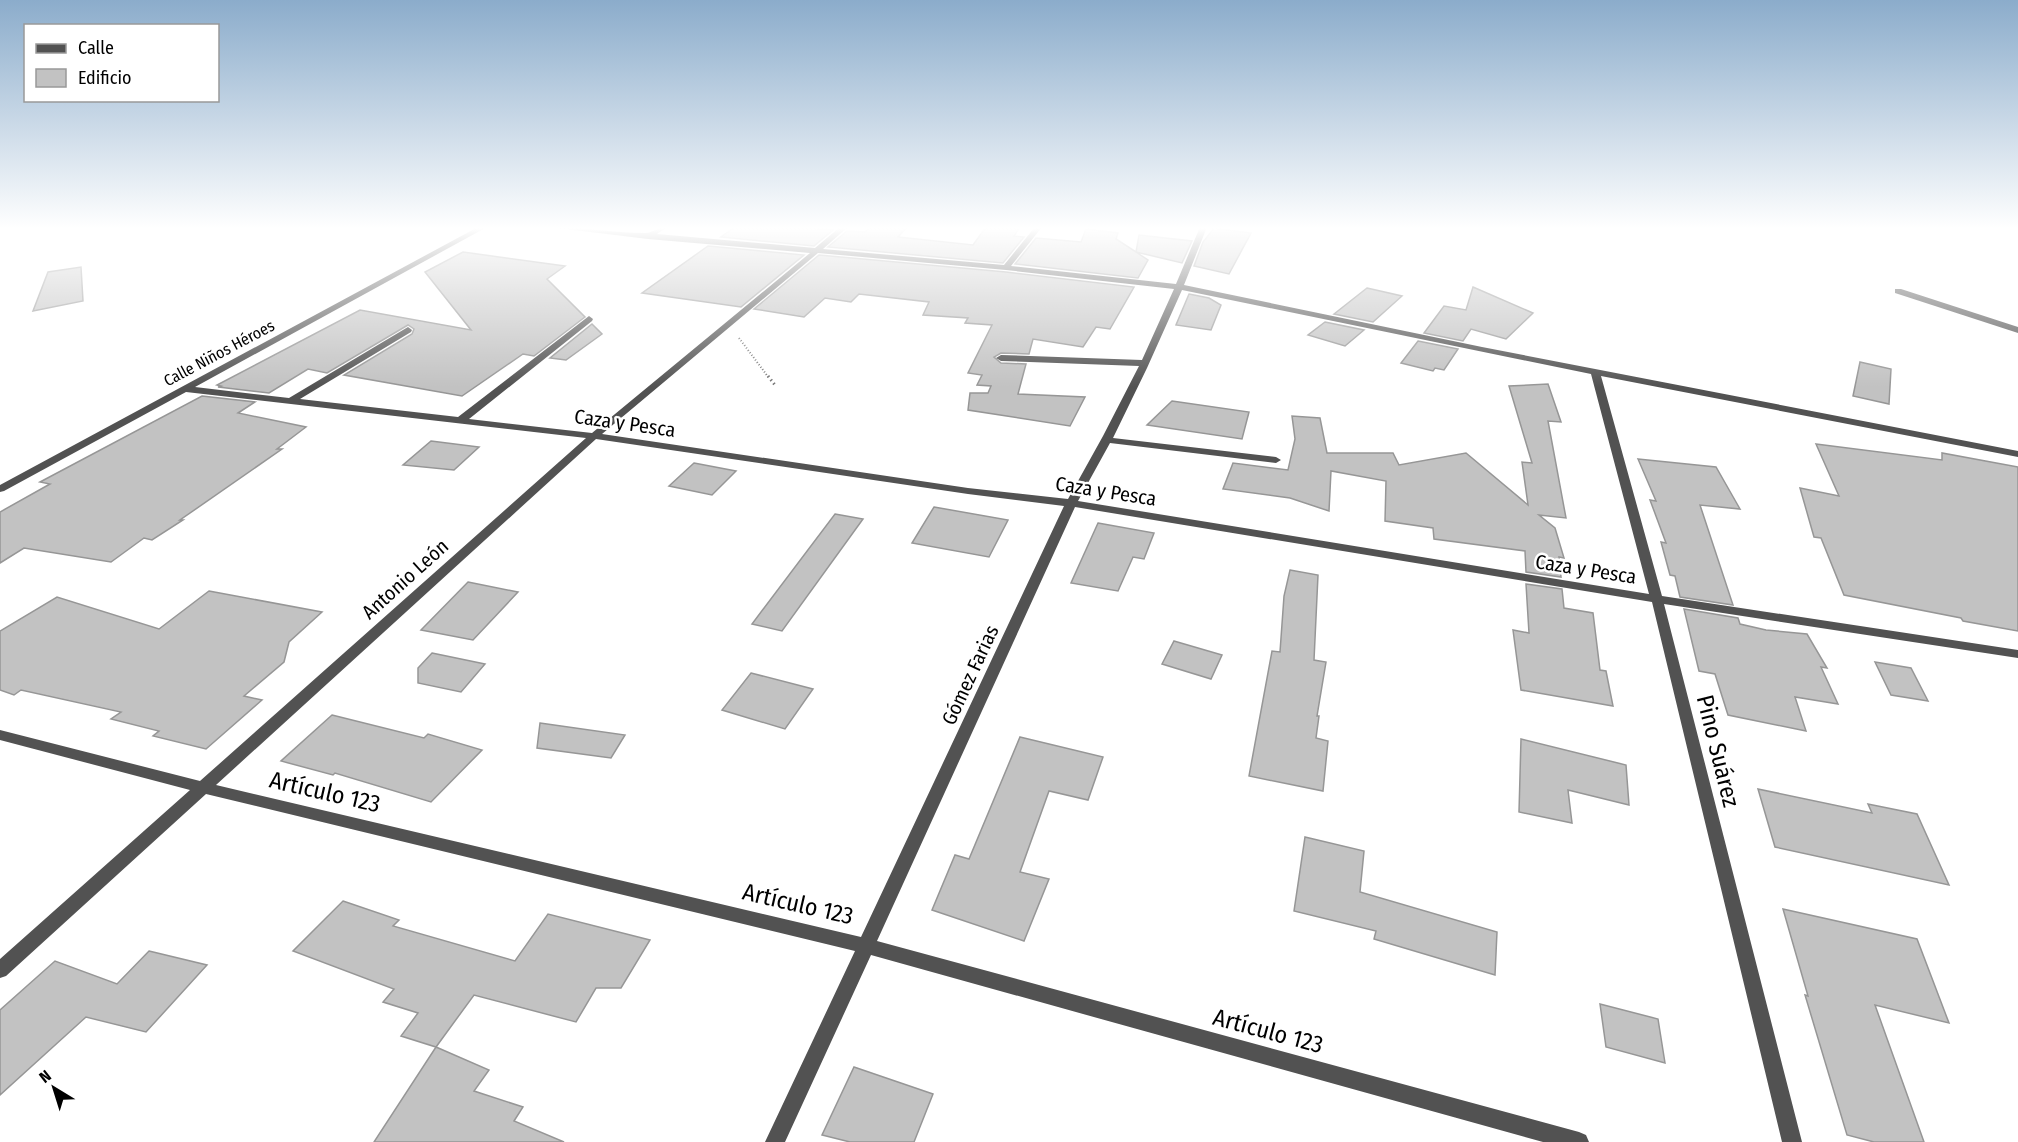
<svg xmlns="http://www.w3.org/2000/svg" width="2018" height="1142" font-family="'Fira Sans Condensed',sans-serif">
  <rect width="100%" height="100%" fill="#fff"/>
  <g fill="#c2c2c2" stroke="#969696" stroke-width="1.5">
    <path d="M735,227H804L833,230L814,246L721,237Z"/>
    <path d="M870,227H907L898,237L973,245L986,227H1020L1014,236L1024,237L1003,263L828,247L847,231L865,232Z"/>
    <path d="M1214,228L1251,233L1229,274L1194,266L1203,242Z"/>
    <path d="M1086,229L1118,233L1116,239L1136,252L1139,235L1192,241L1182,263L1136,252L1148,260L1138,278L1015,264L1036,238L1081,242Z"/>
    <path d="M708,246L804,255L741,307L642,293Z"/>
    <path d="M463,252L565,266L547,279L585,317L534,356L523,354L462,396L344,375L412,334L414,329L408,325L327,373L308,369L269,393L218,387L221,386L217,385L360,310L471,330L425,272Z"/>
    <path d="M819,255L1006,272L1134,287L1110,329L1096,327L1083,347L1033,339L1029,354L1001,353L994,357L1001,363L1026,364L1018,394L1085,397L1070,426L968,410L970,393H988L991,386L977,385L982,375L968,373L992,325L965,323L968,318L923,315L929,302L859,294L851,302L825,298L804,317L754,309Z"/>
    <path d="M81,267L83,301L33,311L48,272Z"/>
    <path d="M1473,287L1533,313L1506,339L1471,329L1463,341L1424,333L1444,306L1466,310Z"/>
    <path d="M1367,288L1402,296L1373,322L1334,314Z"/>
    <path d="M1189,294L1209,298L1221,305L1211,330L1176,325Z"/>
    <path d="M1325,322L1364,330L1345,346L1308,335Z"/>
    <path d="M592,324L602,334L566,360L550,358Z"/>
    <path d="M1418,341L1458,349L1444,370L1435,368L1433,371L1401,363Z"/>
    <path d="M1860,362L1891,369L1889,404L1853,396Z"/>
    <path d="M1548,384L1561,422L1548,421L1566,518L1539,515L1555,528L1564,558L1559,557L1561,577L1526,572L1525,551L1434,539L1433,528L1385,521L1386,481L1331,471L1329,511L1290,498L1223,489L1233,463L1288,470L1295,439L1292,416L1320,418L1327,453H1393L1399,465L1466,453L1528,505L1522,462L1532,463L1509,386Z"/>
    <path d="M202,396L255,402L238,413L306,427L277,449H282L180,520H183L152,540L144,538L111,562L24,548L0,563V512L50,484L40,482Z"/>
    <path d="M1172,401L1249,412L1242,439L1147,425Z"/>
    <path d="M431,441L479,447L454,470L403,465Z"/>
    <path d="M1816,444L1942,460V453L2018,467V631L1963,621L1961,618L1844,595L1821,538L1814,537L1800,488L1839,496Z"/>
    <path d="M1638,459L1716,467L1740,509L1700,505L1733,605L1680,597L1675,576L1670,575L1661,542L1666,543L1650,500L1656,501Z"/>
    <path d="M694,463L736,471L712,495L669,486Z"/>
    <path d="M934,507L1008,520L989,557L912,543Z"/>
    <path d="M835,514L863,519L782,631L752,624Z"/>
    <path d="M1098,523L1154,533L1144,559L1133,557L1118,591L1071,583Z"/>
    <path d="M1290,570L1318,575L1314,660L1326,662L1317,716H1319L1316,738L1328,741L1323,791L1249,776L1272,651L1280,652L1284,596Z"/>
    <path d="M468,582L518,592L473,640L421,630Z"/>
    <path d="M1526,584L1562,589L1564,608L1593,613L1600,670L1606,671L1613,706L1521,690L1513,630L1529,633Z"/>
    <path d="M209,591L322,612L289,642L284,662L244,696L262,700L206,749L153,736L159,731L111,719L121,712L21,690L14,695L0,690V631L57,597L159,629Z"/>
    <path d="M1684,609L1738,618L1740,624L1766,630L1807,634L1827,668L1821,667L1838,704L1795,697L1806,731L1728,715L1715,674L1699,671Z"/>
    <path d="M1174,641L1222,655L1211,679L1162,664Z"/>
    <path d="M432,653L485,664L461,692L418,683V668Z"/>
    <path d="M1875,662L1911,668L1928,701L1891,695Z"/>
    <path d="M751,673L813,689L785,729L722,710Z"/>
    <path d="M332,715L424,738L428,734L482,750L431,802L335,773L333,775L281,761Z"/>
    <path d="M540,723L625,735L611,758L537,748Z"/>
    <path d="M1020,737L1103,757L1088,800L1049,791L1020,872L1049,879L1024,941L932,910L955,855L969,859Z"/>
    <path d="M1521,739L1626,765L1629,805L1568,790L1572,823L1519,812Z"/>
    <path d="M1758,789L1872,813L1868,804L1917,814L1949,885L1775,847Z"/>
    <path d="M1305,837L1364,851L1360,892L1497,932L1495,975L1374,939L1376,931L1294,911Z"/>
    <path d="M343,901L399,920L393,926L515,961L548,914L650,940L621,988H596L576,1022L474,995L436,1047L401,1036L418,1013L383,1002L394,989L293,951Z"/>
    <path d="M1783,909L1917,939L1949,1023L1875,1005L1924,1142H1874L1847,1135L1805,995L1808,996Z"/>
    <path d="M149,951L207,965L146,1032L86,1017L0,1095V1010L55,961L117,984Z"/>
    <path d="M1600,1004L1658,1019L1665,1063L1606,1047Z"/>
    <path d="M436,1047L489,1070L474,1091L523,1107L514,1121L564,1142H374Z"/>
    <path d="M854,1067L933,1094L914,1142H850L822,1135Z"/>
  </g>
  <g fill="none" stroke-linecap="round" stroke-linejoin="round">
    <path stroke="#747474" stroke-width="2" stroke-dasharray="1 2" stroke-linecap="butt" d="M739,338L769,378"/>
    <path stroke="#747474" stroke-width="3" stroke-dasharray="1.5 3" stroke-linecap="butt" d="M768,376L775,385"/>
    <g fill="#525252" fill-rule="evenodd">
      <path d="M478,227H487L195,387L289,398L408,327L412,330L411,332L300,399L458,417L589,316L593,319L592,321L469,419L592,433L810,253L648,239L549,227C581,227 613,233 645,233C653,233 658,227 667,227L657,234L815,248L840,227H848L823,249L1004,265L1035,227H1042L1011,266L1176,284L1200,227H1207L1184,285L1482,347L2018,451V457L1601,376L1662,596L2018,650V658L1664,604L1802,1142H1782L1652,602L1075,507L877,941L1579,1132L1586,1135L1589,1142H1543L871,955L785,1142H765L855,951L206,794L6,976L0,978V959L190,790L0,740V730L200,781L586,438L186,392L4,491L0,492V485ZM818,253L1006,270L1174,289L1142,360L1001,355L996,358L1001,361L1139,366L1103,436L1068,499L968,488L602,434ZM1182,290L1591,374L1649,594L1078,501L1110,443L1276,463L1281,460L1276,457L1113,438L1147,368ZM596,439L968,494L1064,506L861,937L216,785Z"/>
      <path d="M1895,289H1901L2018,327V333L1895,293Z"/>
    </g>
  </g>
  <linearGradient id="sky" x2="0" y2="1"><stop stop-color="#8baccb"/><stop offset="0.59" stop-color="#fff"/><stop offset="1" stop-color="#fff" stop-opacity="0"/></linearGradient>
  <rect width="2018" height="387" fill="url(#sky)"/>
  <g text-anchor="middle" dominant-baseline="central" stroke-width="5" stroke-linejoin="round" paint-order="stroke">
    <g font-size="16" fill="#000" stroke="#fff">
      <text transform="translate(219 353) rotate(-28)">Calle Niños Héroes</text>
    </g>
    <g font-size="20" fill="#000" stroke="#fff">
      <text transform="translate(625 423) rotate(8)">Caza y Pesca</text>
      <text transform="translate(1106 491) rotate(9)">Caza y Pesca</text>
      <text transform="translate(1586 569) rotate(9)">Caza y Pesca</text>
      <text transform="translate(405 579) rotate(-42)">Antonio León</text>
      <text transform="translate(970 675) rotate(-65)">Gómez Farias</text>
    </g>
    <g font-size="24" fill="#000" stroke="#fff">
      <text transform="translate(1718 751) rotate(76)">Pino Suárez</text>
      <text transform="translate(325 792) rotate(13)">Artículo 123</text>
      <text transform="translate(798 904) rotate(13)">Artículo 123</text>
      <text transform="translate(1268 1031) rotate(15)">Artículo 123</text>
    </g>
  </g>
  <rect x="24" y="24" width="195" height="78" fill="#ffffff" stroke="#999999" stroke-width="1.5"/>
  <rect x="36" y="44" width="30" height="9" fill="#525252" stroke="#999999" stroke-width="1.5"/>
  <text x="78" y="54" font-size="18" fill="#000000">Calle</text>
  <rect x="36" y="69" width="30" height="18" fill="#c2c2c2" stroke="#999999" stroke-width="1.5"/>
  <text x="78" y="84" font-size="18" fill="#000000">Edificio</text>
  <g transform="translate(54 1088) rotate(322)" stroke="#ffffff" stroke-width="4.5" paint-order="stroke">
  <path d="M0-4.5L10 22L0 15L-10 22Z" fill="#000000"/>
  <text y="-9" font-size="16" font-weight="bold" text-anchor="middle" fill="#000000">N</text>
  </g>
</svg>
